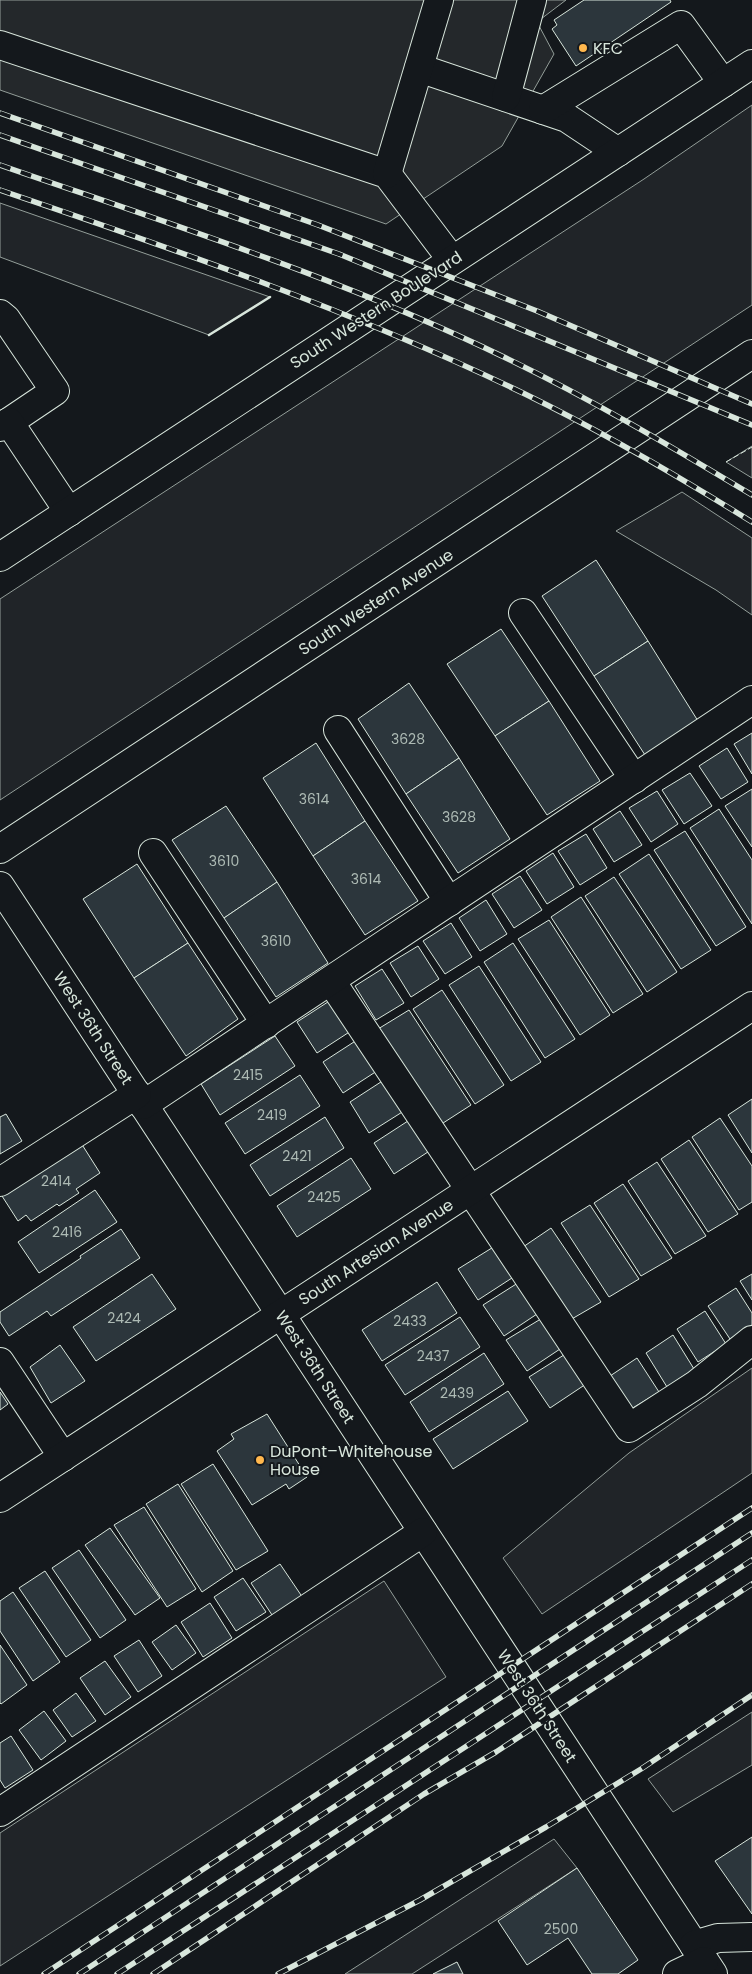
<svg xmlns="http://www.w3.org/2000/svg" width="752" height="1974" font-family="Poppins,sans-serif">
  <rect width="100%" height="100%" fill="#14181c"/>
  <g fill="#202428" stroke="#939e99">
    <path d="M752,105V305L0,800V599L644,179Z"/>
    <path d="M0,204V203L270,297L209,335L0,257Z"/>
    <path d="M752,446V478L726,462Z"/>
    <path d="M682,492L752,538V615L716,590L616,531Z"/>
    <path d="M752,1368V1473L542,1614L503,1558L629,1453Z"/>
    <path d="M384,1581L446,1677L0,1966V1833Z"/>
    <path d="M752,1712V1765L673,1812L648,1779Z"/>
    <path d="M554,1839L577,1868L412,1974H345Z"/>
  </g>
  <path fill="#24282b" stroke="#939e99" d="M0,0H566L537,22L554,54L502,146L386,224L0,90Z"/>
  <g fill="#2c363c" stroke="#d8e6dc">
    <path d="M584,0H670L671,2L576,66L552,29L557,25L554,20Z"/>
    <path d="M596,560L648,641L594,676L542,596Z"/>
    <path d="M501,629L549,701L495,736L447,664Z"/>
    <path d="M648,641L698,721L645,755L594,676Z"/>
    <path d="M409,683L459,758L406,794L358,719Z"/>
    <path d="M549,701L600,781L547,815L495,736Z"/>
    <path d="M752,733V774L734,744Z"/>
    <path d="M316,743L365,821L313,856L263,778Z"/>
    <path d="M727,748L748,782L721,799L699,766Z"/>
    <path d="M459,758L510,839L458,873L406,794Z"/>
    <path d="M690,773L712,806L684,824L662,790Z"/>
    <path d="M752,789V847L725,806Z"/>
    <path d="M657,791L678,824L651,842L629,808Z"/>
    <path d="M226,806L277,882L224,918L172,840Z"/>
    <path d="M719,809L752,860V924L690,828Z"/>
    <path d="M620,811L642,845L614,862L593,829Z"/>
    <path d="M365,821L418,901L365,935L313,856Z"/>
    <path d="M685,831L746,927L716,946L654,850Z"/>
    <path d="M586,834L607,868L580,885L558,851Z"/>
    <path d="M553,853L574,887L547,904L526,871Z"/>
    <path d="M649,854L711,950L681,969L619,874Z"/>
    <path d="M137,864L188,943L134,978L83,899Z"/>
    <path d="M520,876L542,910L514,928L492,894Z"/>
    <path d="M614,877L677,972L647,992L585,896Z"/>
    <path d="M277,882L328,963L276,997L224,918Z"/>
    <path d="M581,897L643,994L613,1013L551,917Z"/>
    <path d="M486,900L507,934L480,951L459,918Z"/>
    <path d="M549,920L610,1015L580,1035L518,939Z"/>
    <path d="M451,923L472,957L445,974L423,941Z"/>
    <path d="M188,943L238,1019L186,1056L134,978Z"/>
    <path d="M513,943L575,1039L545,1058L484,962Z"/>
    <path d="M418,946L439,979L411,997L390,963Z"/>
    <path d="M479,966L541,1062L511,1081L449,985Z"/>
    <path d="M382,969L404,1003L376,1020L355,986Z"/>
    <path d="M442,990L504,1085L475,1104L413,1009Z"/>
    <path d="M334,998L354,1029L317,1053L297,1022Z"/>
    <path d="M409,1010L471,1105L440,1125L378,1029Z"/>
    <path d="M275,1036L295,1066L220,1115L201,1084Z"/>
    <path d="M360,1038L380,1069L343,1093L323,1062Z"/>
    <path d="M300,1075L320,1106L245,1154L225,1123Z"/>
    <path d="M387,1078L407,1109L369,1133L350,1102Z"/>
    <path d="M752,1099V1153L728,1115Z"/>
    <path d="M6,1114L22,1141L0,1154V1117Z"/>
    <path d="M325,1117L344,1148L270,1196L250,1165Z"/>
    <path d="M720,1118L752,1166V1202L739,1210L692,1137Z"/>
    <path d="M411,1119L431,1150L394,1174L374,1143Z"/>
    <path d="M689,1140L738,1214L708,1232L661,1159Z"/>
    <path d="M81,1143L100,1173L76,1189L79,1193L59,1206L57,1204L31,1221L26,1215L18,1221L2,1196Z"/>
    <path d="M351,1158L371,1189L297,1237L277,1206Z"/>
    <path d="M657,1162L706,1236L675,1254L628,1181Z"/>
    <path d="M623,1184L672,1258L641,1276L594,1203Z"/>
    <path d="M95,1190L117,1222L39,1273L18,1242Z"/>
    <path d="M590,1205L639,1279L609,1297L561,1223Z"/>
    <path d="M551,1228L601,1302L570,1320L523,1247Z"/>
    <path d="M121,1229L140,1258L51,1316L47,1311L9,1336L0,1322V1312L81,1258L80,1256Z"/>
    <path d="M495,1246L515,1276L478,1300L458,1269Z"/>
    <path d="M152,1274L176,1309L96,1361L73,1327Z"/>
    <path d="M752,1274V1300L740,1281Z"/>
    <path d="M521,1281L540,1312L504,1336L483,1305Z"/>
    <path d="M437,1282L457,1313L382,1361L362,1330Z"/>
    <path d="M736,1288L752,1313V1325L730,1339L708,1306Z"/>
    <path d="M705,1311L726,1344L698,1362L677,1329Z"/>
    <path d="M460,1317L480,1347L405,1395L385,1365Z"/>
    <path d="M544,1317L563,1347L527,1371L506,1340Z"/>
    <path d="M673,1335L694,1369L667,1387L646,1353Z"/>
    <path d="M60,1345L85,1381L51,1403L30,1367Z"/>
    <path d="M484,1353L504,1384L429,1432L410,1402Z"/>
    <path d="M567,1353L586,1384L550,1408L529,1377Z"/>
    <path d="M637,1358L659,1392L631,1409L610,1376Z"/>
    <path d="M508,1391L528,1421L453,1469L433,1439Z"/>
    <path d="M0,1392L8,1404L0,1410Z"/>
    <path d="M267,1414L307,1477L289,1489L286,1484L252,1505L217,1451L234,1439L231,1434Z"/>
    <path d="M213,1464L268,1551L236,1570L181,1484Z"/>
    <path d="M178,1484L233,1571L202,1592L146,1504Z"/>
    <path d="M144,1507L196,1589L167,1607L114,1525Z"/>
    <path d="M110,1528L160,1598L135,1615L85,1545Z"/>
    <path d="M79,1550L126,1620L100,1638L52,1568Z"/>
    <path d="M280,1564L303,1598L274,1618L251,1583Z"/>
    <path d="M45,1571L91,1640L66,1657L19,1588Z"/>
    <path d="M243,1578L266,1612L236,1631L214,1597Z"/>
    <path d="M13,1592L60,1662L33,1681L0,1631V1601Z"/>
    <path d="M210,1603L232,1638L203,1657L181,1622Z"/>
    <path d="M176,1625L196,1653L172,1670L152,1642Z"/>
    <path d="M139,1640L162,1676L138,1692L114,1656Z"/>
    <path d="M0,1645L27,1685L1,1704L0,1703Z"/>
    <path d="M105,1661L131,1697L105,1715L80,1678Z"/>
    <path d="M76,1693L96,1721L72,1737L53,1710Z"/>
    <path d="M44,1711L66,1741L41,1760L19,1730Z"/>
    <path d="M11,1736L33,1770L5,1788L0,1780V1743Z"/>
    <path d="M752,1837V1914L715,1861Z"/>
    <path d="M577,1868L638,1960L618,1974H592L568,1938L527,1965L498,1921Z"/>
    <path d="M457,1962L463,1974H433Z"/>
  </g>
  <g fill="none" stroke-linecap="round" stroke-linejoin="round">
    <defs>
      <g id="minor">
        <path d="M0,45L387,174L452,260"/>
        <path d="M419,68L567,118L618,152"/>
        <path d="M506,97L532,0"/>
        <path d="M543,110L681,25L723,83"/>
        <path d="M387,174L439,0"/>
        <path d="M0,314L6,319L55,391L9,422"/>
        <path d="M0,427L9,422L69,512"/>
        <path d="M0,557L752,64"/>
        <path d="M523,613L634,779"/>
        <path d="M338,730L449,902"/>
        <path d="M153,853L266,1024"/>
        <path d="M0,886L713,1974"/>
        <path d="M331,981L629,1428L697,1384L752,1340"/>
        <path d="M143,1105L752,700"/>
        <path d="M0,1182L137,1094"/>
        <path d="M0,1362L63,1457"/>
        <path d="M0,1498L752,1006"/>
        <path d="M0,1812L423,1532"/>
        <path d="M694,1945L718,1938L752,1937"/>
        <path d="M677,1974L704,1961"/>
      </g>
      <path id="major" d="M0,849L752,354"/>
    </defs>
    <use href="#minor" stroke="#d8e6dc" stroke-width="30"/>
    <use href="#major" stroke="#d8e6dc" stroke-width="30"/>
    <use href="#minor" stroke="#14181c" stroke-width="28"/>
    <use href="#major" stroke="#14181c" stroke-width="28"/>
    <defs>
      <g id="rail">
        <path d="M0,113L318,225L537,311L752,404"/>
        <path d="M0,135L339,254L752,425"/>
        <path d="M0,165C170,224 344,279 506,358C591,399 672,447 752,495"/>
        <path d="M0,190C177,250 356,312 525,394C603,432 678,476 752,522"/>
        <path d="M44,1974L752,1508"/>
        <path d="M79,1974L752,1533"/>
        <path d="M117,1974L752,1560"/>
        <path d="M153,1974L424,1794L496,1752L752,1584"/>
        <path d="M278,1974L420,1900L546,1827L641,1769L752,1695"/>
      </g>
    </defs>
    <use href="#rail" stroke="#d8e6dc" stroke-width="5.5"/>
    <use href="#rail" stroke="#14181c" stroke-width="4" stroke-dasharray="11" stroke-linecap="butt"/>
    <path stroke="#d8e6dc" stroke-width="1" stroke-dasharray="6 2.5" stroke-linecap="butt" d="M726,462L752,447"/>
    <path stroke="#d8e6dc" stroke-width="2.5" d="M209,335L270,297"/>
  </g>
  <g fill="#ffb74d" stroke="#14181c" stroke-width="2">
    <circle cx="583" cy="48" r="5"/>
    <circle cx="260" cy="1460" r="5"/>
  </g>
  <g text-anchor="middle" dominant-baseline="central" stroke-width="4" stroke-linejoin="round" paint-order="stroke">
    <g font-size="14" fill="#adbab4">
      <text x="408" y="739">3628</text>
      <text x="314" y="799">3614</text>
      <text x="459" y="817">3628</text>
      <text x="224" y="861">3610</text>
      <text x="366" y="879">3614</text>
      <text x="276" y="941">3610</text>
      <text x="248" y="1075">2415</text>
      <text x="272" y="1115">2419</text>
      <text x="297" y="1156">2421</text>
      <text x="56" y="1181">2414</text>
      <text x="324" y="1197">2425</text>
      <text x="67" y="1232">2416</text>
      <text x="124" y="1318">2424</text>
      <text x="410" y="1321">2433</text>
      <text x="433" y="1356">2437</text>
      <text x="457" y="1393">2439</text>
      <text x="561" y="1929">2500</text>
    </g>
    <g font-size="16" fill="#d8e6dc" stroke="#14181c" text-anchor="start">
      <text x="593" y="48">KFC</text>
      <text x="270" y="1451">DuPont–Whitehouse<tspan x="270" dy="18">House</tspan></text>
    </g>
    <g font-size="16" fill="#d8e6dc" stroke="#14181c">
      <text transform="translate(376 310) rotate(-33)">South Western Boulevard</text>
      <text transform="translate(376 602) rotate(-33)">South Western Avenue</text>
      <text transform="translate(93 1028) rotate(57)">West 36th Street</text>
      <text transform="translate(376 1252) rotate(-33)">South Artesian Avenue</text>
      <text transform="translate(315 1367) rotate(57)">West 36th Street</text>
      <text transform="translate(537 1706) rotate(57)">West 36th Street</text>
    </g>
  </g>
</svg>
